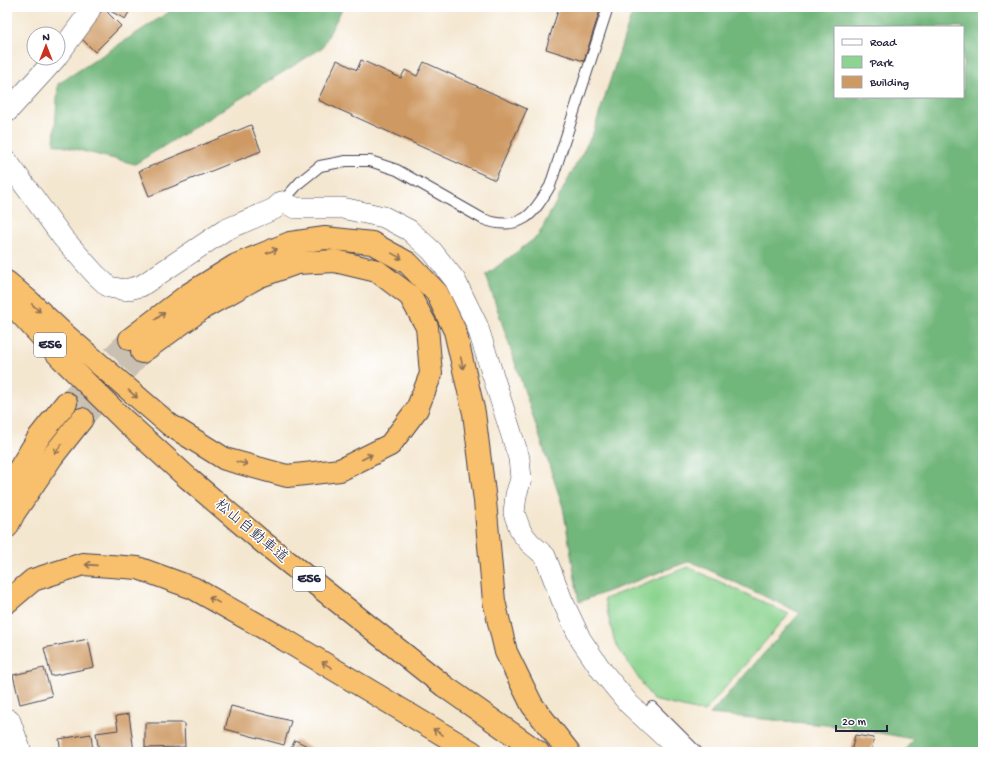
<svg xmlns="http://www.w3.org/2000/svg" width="990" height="759" font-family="'Gochi Hand','Klee One',sans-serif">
  <rect width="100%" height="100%" fill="#fff"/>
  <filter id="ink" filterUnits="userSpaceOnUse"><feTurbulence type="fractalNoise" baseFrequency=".025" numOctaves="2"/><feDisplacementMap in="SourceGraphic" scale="8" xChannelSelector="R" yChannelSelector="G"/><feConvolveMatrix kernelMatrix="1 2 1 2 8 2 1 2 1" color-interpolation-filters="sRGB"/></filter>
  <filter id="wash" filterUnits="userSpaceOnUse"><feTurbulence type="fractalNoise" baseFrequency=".012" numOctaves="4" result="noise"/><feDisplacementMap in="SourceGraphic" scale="16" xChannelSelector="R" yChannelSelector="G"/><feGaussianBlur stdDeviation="0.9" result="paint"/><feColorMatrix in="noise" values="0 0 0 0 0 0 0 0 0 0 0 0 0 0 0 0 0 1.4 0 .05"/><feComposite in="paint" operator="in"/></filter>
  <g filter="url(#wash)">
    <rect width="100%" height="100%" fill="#f4e7d0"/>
    <path fill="#8cd490" stroke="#577b66" d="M688,567L789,614L704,712L653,700L615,643L604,599Z"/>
    <g fill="#71b67a" stroke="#4a6c5a" fill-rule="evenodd">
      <path d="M178,7H343L322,48L135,164L54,144L58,84L169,12Z"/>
      <path d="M634,7H983V752H904L913,739L847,727L710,714L800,613L690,561L579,602L563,507L486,275L538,236L593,133ZM835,27H963V97H835Z"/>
    </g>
    <g id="blocks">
      <g fill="#ce9962">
        <path d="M103,7H132L125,19Z"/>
        <path d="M559,7H601L584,61L546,49Z"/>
        <path d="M104,9L121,26L95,52L78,35Z"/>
        <path d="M337,60L357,70L361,60L401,78L405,70L417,76L424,62L527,109L495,180L318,100Z"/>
        <path d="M251,125L261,151L149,196L139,171Z"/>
        <path d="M88,639L94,667L51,676L44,648Z"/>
        <path d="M44,668L52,696L20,704L13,675Z"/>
        <path d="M231,706L291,721L284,745L225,729Z"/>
        <path d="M129,714L134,752H99L96,733L118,730L116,716Z"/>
        <path d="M145,723H184L185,747L145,748Z"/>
        <path d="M91,734L93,752H61L59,739Z"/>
        <path d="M855,735L874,738L871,752H851Z"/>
        <path d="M295,740L318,751L317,752H289Z"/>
      </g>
    </g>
  </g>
  <g filter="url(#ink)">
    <use href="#blocks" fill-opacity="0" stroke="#424051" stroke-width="1"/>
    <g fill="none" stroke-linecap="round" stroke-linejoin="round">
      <g stroke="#cac0b2" stroke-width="22" stroke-dasharray="22 11" stroke-linecap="butt">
        <path d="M66,403L130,339"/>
        <path d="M82,419L142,352"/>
      </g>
      <defs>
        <g id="service">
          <path d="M282,202L300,182L320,166L346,161H370L397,170L483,219C496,224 512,226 525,218C535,212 544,196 550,186L608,7"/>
          <path d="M652,707L697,752"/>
        </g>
        <g id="minor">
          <path d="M58,55L86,17L91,7"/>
          <path d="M7,112L56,58"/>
          <path d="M7,161L63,238L95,274L109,287L125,290L141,286L225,230L274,209L282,202L296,208H342L384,217L409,230L432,251L455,280L477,325L519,458L521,479L516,495L514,513L521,532L530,543L545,556L562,600L581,640L602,671L629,704L681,752"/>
          <path d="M7,719L10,721L21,752"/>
        </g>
        <g id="motorway">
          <path d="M7,282L30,302L62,332L170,425L225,459L287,476L340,470L390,445L417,409L431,374L427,327L410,296L377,271L335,261L297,263L258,277L203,308L142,352"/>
          <path d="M7,299L62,359L125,421L189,479L264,543L444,686L538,752"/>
          <path d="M130,339L189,294L236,265L290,243L325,238L372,243L408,263L437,293L455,331L474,413L485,501L494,601L506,652L532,705L569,752"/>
          <path d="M7,489L39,437L66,403"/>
          <path d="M7,527L14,513L52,457L82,419"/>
          <path d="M7,602L33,580L83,564L138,568L193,588L285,640L472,752"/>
        </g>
      </defs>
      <use href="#service" stroke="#424051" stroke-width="12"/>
      <use href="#minor" stroke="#424051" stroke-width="22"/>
      <use href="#motorway" stroke="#424051" stroke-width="24"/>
      <use href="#service" stroke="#fff" stroke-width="10"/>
      <use href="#minor" stroke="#fff" stroke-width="21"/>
      <use href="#motorway" stroke="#f8bf6c" stroke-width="22"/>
    </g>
    <defs><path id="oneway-shaft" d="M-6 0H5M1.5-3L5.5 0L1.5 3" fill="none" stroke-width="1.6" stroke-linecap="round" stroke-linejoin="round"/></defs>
    <g stroke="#8d7054">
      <use href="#oneway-shaft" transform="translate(272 251) rotate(-21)"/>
      <use href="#oneway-shaft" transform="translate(397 256) rotate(29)"/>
      <use href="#oneway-shaft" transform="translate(36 308) rotate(44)"/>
      <use href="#oneway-shaft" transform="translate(160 316) rotate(-37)"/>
      <use href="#oneway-shaft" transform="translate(462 363) rotate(77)"/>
      <use href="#oneway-shaft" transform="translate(133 394) rotate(41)"/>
      <use href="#oneway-shaft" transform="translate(58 449) rotate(128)"/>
      <use href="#oneway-shaft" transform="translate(367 457) rotate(-27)"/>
      <use href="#oneway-shaft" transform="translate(242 463) rotate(15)"/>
      <use href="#oneway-shaft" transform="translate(91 565) rotate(-176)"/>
      <use href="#oneway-shaft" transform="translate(214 600) rotate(-151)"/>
      <use href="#oneway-shaft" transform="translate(327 665) rotate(-149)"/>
      <use href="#oneway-shaft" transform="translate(438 732) rotate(-149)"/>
    </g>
  </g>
  <g text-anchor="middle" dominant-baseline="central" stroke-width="3" stroke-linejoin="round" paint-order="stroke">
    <g fill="#fff" stroke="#646476" stroke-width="1">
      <rect x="34" y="333" width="32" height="24" rx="3"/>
      <rect x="293" y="567" width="32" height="24" rx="3"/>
    </g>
    <g font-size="14" font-weight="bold" fill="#22223b">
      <text x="50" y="345">E56</text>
      <text x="309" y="579">E56</text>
    </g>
    <g font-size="15" fill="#22223b" stroke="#fff">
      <text transform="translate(251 532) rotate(40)">松山自動車道</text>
    </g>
  </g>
  <rect width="990" height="759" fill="none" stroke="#fff" stroke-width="24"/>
  <rect x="834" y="26" width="130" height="72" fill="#ffffff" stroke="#a7a7b1"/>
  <rect x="842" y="39" width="20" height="6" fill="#ffffff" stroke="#a7a7b1"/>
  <text x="870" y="46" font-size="12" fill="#22223b">Road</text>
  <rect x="842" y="56" width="20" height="12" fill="#8cd490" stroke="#a7a7b1"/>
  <text x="870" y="66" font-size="12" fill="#22223b">Park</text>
  <rect x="842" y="76" width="20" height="12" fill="#ce9962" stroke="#a7a7b1"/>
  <text x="870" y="86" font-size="12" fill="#22223b">Building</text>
  <g transform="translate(46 46)"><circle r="19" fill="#ffffff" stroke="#a7a7b1"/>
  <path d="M0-3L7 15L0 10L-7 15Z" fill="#c8321e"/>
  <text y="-6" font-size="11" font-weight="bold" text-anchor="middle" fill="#22223b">N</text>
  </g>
  <path d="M836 725v6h51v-6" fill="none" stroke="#22223b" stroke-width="2"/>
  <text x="842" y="725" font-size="12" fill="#22223b" stroke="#ffffff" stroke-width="3" paint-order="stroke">20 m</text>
</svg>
